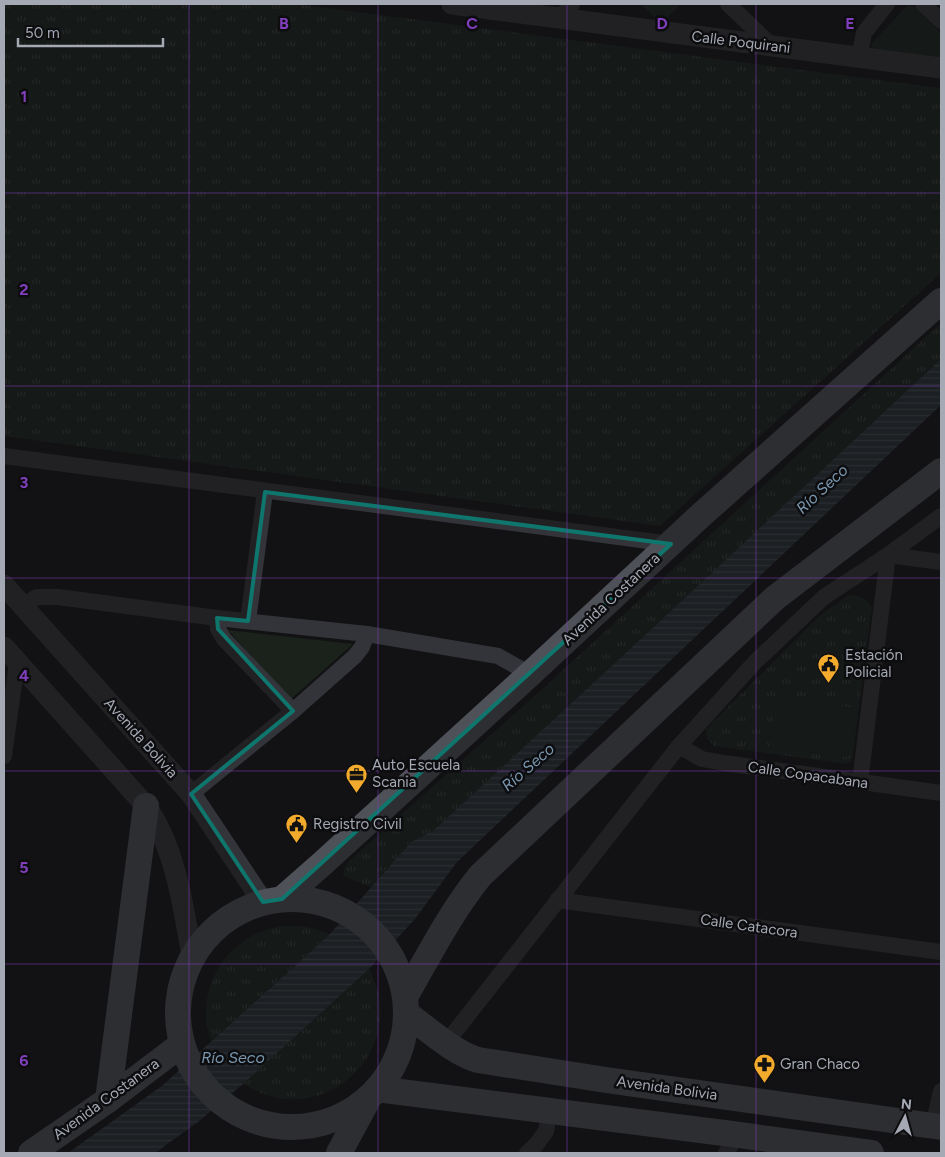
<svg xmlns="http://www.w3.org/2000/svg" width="945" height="1157" font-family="Figtree,sans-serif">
  <defs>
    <pattern id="grass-tufts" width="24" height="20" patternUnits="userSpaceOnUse" patternTransform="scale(1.25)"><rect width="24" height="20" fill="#1a221b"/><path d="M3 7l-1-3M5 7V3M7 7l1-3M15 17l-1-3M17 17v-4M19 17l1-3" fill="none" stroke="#383f3a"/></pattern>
    <pattern id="water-rules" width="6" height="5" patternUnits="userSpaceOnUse" patternTransform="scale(1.25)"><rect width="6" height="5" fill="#293137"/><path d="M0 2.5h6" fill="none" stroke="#454c52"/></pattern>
  </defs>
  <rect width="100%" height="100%" fill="#121214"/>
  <g fill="url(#grass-tufts)">
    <path d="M4,4H296L941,88V273L660,526L4,436Z"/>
    <path d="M941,323V359L629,650L433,831L411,842L371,887L343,876L345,866L349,861L539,692Z"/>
    <path d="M849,595C860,596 866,598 872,607L852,761L847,764L714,746L707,738L706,729L819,616Z"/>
    <path d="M280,926C299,925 312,927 330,934L211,1041C209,1035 207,1028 206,1022C204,989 218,957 247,939C257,932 269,929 280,926Z"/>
    <path d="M369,969C373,978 378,988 379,998C389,1052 342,1104 286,1099C271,1098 257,1092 243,1084Z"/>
  </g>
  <g fill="#1a221b">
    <path d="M641,4H681L661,24Z"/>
    <path d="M909,5L914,7L941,33V59L873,50L871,45L872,43L906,7Z"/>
    <path d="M228,630L353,644L290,700Z"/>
    <path d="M777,698L855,708L849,757L770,747Z"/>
  </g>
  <path fill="url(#water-rules)" d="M941,359V405L457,862L415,919L369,969L243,1084L198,1122L155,1153H68L163,1085L330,934L411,842L433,831L629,650Z"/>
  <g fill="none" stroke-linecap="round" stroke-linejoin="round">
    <g stroke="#333439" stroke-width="16">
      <path d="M728,4L772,46"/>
      <path d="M923,4L941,21"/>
      <path d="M559,18L572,4"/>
      <path d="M859,57L864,33L887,4"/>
      <path d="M4,456L671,544"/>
      <path d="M888,555L941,562"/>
      <path d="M23,607L36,597H58L217,618L367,634L498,656L530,674"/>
      <path d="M217,618L218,629L224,639L293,711"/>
      <path d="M248,621L265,492"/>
      <path d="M679,746L702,759L724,763L941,793"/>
      <path d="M4,756L17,663"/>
      <path d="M860,782L888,555"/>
      <path d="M191,794L293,711L355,656L362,647L367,634"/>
      <path d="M557,900L941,952"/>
      <path d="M446,1043L679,746L755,662L824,597L888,555L941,516"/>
      <path d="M933,1126L941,1091"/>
      <path d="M527,1153L536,1145L546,1131L550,1111"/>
      <path d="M726,1153L731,1145L732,1134"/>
    </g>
    <g stroke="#333439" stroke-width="21">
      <path d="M452,4L941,68"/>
      <path d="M4,585L191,794L263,902"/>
      <path d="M4,647L146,806C176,849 183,906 192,956"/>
    </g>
    <g stroke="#4f5158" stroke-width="26">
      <circle cx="292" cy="1013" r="114"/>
      <path d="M282,899L323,863L530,674L699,517L941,301"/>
      <path d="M406,995C429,955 451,912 480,876L775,598L941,471"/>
      <path d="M407,1014C428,1029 454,1053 478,1060L606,1080L941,1127"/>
      <path d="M377,1089L732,1134L871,1153"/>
      <path d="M108,1100L146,806"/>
      <path d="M31,1153L108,1100L182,1044"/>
      <path d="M339,1153L367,1101"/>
    </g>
  </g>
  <path d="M0 0H945V1157H0ZM265,492L671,544L282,899L263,902L191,794L293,711L218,629L217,618L248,621Z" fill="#121214" fill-opacity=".55" fill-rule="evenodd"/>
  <path fill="none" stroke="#0f766e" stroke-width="4" stroke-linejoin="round" d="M265,492L671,544L282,899L263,902L191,794L293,711L218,629L217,618L248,621Z"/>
  <path fill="none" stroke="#813fbd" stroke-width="1" stroke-opacity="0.55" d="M189,4V1153M378,4V1153M567,4V1153M756,4V1153M4,193H941M4,386H941M4,578H941M4,771H941M4,964H941"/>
  <defs>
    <symbol id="civic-pin" viewBox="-11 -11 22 30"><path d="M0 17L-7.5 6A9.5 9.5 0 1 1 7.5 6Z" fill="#f2ab2c" stroke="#0d0d0f"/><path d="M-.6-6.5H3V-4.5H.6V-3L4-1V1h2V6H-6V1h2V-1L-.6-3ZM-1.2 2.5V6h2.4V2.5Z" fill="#111"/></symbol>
    <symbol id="office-pin" viewBox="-11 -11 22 30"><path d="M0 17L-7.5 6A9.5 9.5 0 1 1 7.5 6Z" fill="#f2ab2c" stroke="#0d0d0f"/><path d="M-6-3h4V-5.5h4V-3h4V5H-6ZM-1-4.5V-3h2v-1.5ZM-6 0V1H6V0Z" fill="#111"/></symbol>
    <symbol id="pharmacy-pin" viewBox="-11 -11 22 30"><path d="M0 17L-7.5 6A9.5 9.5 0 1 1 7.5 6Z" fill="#f2ab2c" stroke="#0d0d0f"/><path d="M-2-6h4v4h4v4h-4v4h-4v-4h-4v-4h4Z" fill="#111"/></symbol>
  </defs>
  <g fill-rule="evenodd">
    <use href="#civic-pin" x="816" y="652" width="25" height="34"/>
    <use href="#office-pin" x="344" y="762" width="25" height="34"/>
    <use href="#civic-pin" x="284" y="812" width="25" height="34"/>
    <use href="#pharmacy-pin" x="752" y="1052" width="25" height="34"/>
  </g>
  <g text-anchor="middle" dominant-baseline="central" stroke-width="5" stroke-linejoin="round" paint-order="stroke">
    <g font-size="15" fill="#a4a9b4" stroke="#0d0d0f">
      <text transform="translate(741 42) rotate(7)">Calle Poquirani</text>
      <text transform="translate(611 599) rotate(-43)">Avenida Costanera</text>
      <text transform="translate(141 738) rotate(48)">Avenida Bolivia</text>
      <text transform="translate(808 775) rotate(8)">Calle Copacabana</text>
      <text transform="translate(749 926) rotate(8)">Calle Catacora</text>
      <text transform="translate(667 1088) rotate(8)">Avenida Bolivia</text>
      <text transform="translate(106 1099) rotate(-36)">Avenida Costanera</text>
    </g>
    <g font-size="15" fill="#a4a9b4" stroke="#0d0d0f" text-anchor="start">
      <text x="845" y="655">Estación<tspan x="845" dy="17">Policial</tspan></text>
      <text x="372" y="765">Auto Escuela<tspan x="372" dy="17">Scania</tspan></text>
      <text x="313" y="824">Registro Civil</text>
      <text x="780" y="1064">Gran Chaco</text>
    </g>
    <g font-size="16" font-style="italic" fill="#7a98b0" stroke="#0d0d0f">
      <text transform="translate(822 489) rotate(-43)">Río Seco</text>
      <text transform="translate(528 767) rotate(-41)">Río Seco</text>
      <text x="233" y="1057">Río Seco</text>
    </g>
  </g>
  <g font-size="16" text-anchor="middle" font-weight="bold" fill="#813fbd" stroke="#0d0d0f" stroke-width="5" stroke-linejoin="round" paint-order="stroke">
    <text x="284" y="29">B</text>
    <text x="472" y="29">C</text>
    <text x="662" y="29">D</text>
    <text x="850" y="29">E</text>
    <text x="24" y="102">1</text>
    <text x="24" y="295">2</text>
    <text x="24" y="488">3</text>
    <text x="24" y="681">4</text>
    <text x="24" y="873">5</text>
    <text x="24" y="1066">6</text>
  </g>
  <rect width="945" height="1157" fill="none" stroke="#a4a9b4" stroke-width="10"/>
  <g transform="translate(905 1117) rotate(6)" stroke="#0d0d0f" stroke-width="4" paint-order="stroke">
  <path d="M0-4L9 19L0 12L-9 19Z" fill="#a4a9b4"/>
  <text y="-8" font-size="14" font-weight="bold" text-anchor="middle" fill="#a4a9b4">N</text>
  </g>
  <path d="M18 38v8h145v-8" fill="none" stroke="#a4a9b4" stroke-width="2.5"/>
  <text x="25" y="38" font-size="15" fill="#a4a9b4" stroke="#0d0d0f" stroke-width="4" paint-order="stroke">50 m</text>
</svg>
